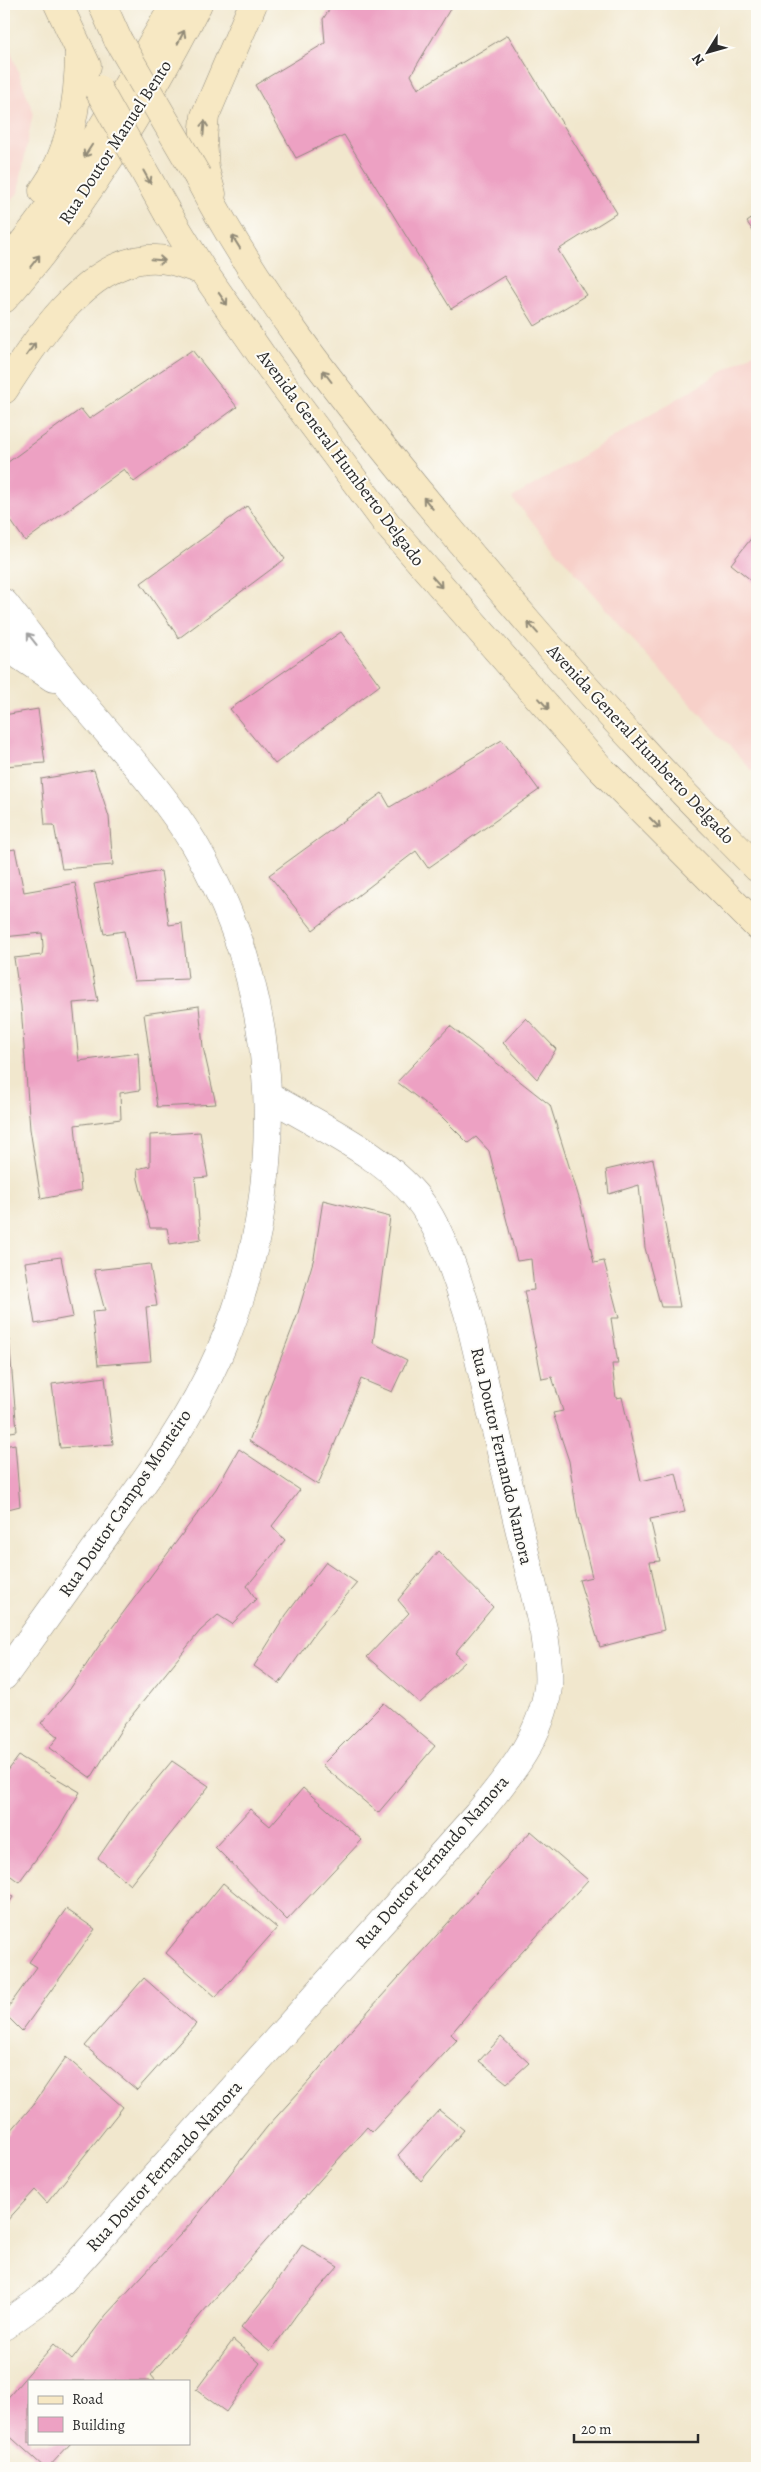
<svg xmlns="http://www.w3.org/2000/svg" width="761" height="2472" font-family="Alegreya,serif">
  <rect width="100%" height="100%" fill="#fdfcf7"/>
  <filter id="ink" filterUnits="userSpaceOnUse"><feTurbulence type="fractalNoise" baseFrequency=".02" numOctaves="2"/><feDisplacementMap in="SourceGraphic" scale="10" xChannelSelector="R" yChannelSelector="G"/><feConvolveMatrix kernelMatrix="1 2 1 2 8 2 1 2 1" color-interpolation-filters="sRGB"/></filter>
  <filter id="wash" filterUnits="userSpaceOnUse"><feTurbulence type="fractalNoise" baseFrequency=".0096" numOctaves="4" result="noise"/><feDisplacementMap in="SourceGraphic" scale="20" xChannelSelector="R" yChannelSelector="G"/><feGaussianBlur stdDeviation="1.12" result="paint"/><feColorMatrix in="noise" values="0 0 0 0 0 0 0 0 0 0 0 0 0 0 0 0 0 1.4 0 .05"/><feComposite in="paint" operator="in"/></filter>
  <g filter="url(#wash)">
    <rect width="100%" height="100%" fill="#f1e7cd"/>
    <g fill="#f7d0c9">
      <path d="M4,33L33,112L18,193L4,208Z"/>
      <path d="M757,351V776L620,626L512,498Z"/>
    </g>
    <g id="blocks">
      <g fill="#eda1c3">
        <path d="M333,4H453L411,75L418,89L508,35L617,213L558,250L586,295L535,326L504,276L451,309L344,135L296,158L255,85L325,43L323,19Z"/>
        <path d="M757,215V237L747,222Z"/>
        <path d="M192,350L237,407L134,482L124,469L25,541L4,511V465L81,409L89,419Z"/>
        <path d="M247,506L285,559L179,638L141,583Z"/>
        <path d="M757,531V585L731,564Z"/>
        <path d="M341,632L380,685L275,764L230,709Z"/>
        <path d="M38,709L45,763L4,766V715Z"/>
        <path d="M502,740L539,790L428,868L416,851L313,930L269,875L382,793L390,807Z"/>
        <path d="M94,770L109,817L113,865L62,869L54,825H45L41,779Z"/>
        <path d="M15,849L24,892L75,883L98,1001L73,1003L79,1061L138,1053L140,1090L120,1093L121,1119L75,1125L81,1191L41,1199L30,1129L21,1006L14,958L42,955L43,946L42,933L4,937V851Z"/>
        <path d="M161,871L169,925L182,923L188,979L134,981L124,931L104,934L94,884Z"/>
        <path d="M199,1006L203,1047L216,1104L157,1107L144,1014Z"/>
        <path d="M526,1018L556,1049L537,1079L503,1043Z"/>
        <path d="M450,1026L550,1105L580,1201L594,1263L604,1261L619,1318H611L618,1364H612L616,1398L622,1397L641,1481L676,1473L685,1512L650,1519L660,1561L650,1562L664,1630L600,1647L579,1580L592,1577L577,1514L569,1461L553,1413L563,1411L552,1377L542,1379L524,1291L534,1290L531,1259L517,1261L489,1151L476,1137L468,1143L440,1115L397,1082Z"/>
        <path d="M200,1132L208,1177L195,1178L201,1239L170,1244L167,1228H150L138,1179L137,1169L150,1166V1135Z"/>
        <path d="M653,1159L657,1180L680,1307H661L645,1248L639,1185L609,1194L606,1170Z"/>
        <path d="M323,1200L390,1217L373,1343L407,1360L392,1392L361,1379L318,1485L249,1441L297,1316L314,1258Z"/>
        <path d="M61,1257L73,1317L35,1324L25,1262Z"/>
        <path d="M150,1264L157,1306L146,1307L151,1361L98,1365L92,1312L105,1311L94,1270Z"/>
        <path d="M9,1338L17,1431L4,1433V1339Z"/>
        <path d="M105,1377L113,1444L60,1448L52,1384Z"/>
        <path d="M15,1444L20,1506L4,1510V1446Z"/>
        <path d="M239,1449L300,1490L272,1526L285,1540L247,1586L256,1599L232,1624L218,1615L200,1631L124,1725L91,1778L49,1748L58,1737L41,1723L70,1689L105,1637L216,1489Z"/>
        <path d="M438,1551L493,1607L455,1653L465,1662L420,1703L367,1657L409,1613L398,1600Z"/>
        <path d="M326,1562L357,1583L316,1631L279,1684L254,1666L286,1615Z"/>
        <path d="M384,1703L435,1746L378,1813L322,1765Z"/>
        <path d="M19,1756L80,1792L59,1828L19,1882L4,1871V1776Z"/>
        <path d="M172,1761L209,1786L130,1885L98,1858L131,1810Z"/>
        <path d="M303,1788L362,1840L287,1920L215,1847L250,1809L270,1826Z"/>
        <path d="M531,1831L588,1880L492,1985L451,2034L457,2040L372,2132L367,2127L202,2313L151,2375L156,2381H29V2443H71L48,2468H45L4,2431V2402L54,2344L72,2360L106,2315L192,2222L267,2127L310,2080L352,2029Z"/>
        <path d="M223,1883L277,1928L216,1997L166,1953Z"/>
        <path d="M4,1891L13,1897L4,1911Z"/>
        <path d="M66,1909L95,1929L22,2031L4,2013L37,1967L29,1962Z"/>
        <path d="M144,1978L196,2024L137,2090L85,2046Z"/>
        <path d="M501,2037L529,2063L507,2083L479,2061Z"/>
        <path d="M66,2057L123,2107L47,2203L35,2190L4,2224V2139L33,2105Z"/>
        <path d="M439,2110L464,2130L421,2181L398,2155Z"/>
        <path d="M302,2245L338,2267L297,2314L270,2352L241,2327L270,2291Z"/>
        <path d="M233,2340L260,2363L226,2412L196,2390Z"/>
      </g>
    </g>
  </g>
  <g filter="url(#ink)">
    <use href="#blocks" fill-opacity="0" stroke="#8e897c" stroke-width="1"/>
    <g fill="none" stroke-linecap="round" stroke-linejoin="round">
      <defs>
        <g id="street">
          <path d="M4,603C27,632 48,662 72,690C114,742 160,787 194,844C285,998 290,1191 219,1354C192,1416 152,1472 112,1526C76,1576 40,1626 4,1676"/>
          <path d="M4,645L53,678"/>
          <path d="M4,2326L39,2301L62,2281L477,1815C508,1777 542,1737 548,1687C550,1670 546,1651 544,1633L468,1313C456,1276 445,1240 424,1207C391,1158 319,1126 269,1096"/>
        </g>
        <g id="secondary">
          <path d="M58,4L87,66"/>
          <path d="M102,4L118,40"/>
          <path d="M198,177C257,291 338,393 419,492C491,579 564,666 642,749C679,790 719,829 757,868"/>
          <path d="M43,191C72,151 79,97 79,49"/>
          <path d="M212,194L205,169L203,139L205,116L253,4"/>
          <path d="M168,214L203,271L269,366L387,524L600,768L757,926"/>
          <path d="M4,266C72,186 122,94 175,4"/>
          <path d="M4,299C82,211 144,108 198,4"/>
          <path d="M4,390C35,342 85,264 147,259C167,257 185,265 203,271"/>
        </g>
      </defs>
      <use href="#street" stroke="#8e897c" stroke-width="29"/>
      <use href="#secondary" stroke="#8e897c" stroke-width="29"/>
      <use href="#street" stroke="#fff" stroke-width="28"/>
      <use href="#secondary" stroke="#f7e8c3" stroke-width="28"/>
      <defs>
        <g id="secondary-bridge">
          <path d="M118,40L198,177"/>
          <path d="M98,89L168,214"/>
        </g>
      </defs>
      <use href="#secondary-bridge" stroke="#8e897c" stroke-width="29" stroke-linecap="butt"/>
      <use href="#secondary-bridge" stroke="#f7e8c3" stroke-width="28"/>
    </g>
    <defs><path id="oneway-shaft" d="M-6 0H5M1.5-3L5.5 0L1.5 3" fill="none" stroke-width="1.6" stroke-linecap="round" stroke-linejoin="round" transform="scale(1.25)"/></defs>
    <g stroke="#918a77">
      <use href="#oneway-shaft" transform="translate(181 37) rotate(-63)"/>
      <use href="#oneway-shaft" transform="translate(204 128) rotate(-85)"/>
      <use href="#oneway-shaft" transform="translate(88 151) rotate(123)"/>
      <use href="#oneway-shaft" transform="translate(147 177) rotate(61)"/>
      <use href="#oneway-shaft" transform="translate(236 242) rotate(-122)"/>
      <use href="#oneway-shaft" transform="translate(158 260) rotate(5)"/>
      <use href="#oneway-shaft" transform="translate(35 261) rotate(-52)"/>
      <use href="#oneway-shaft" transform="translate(223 299) rotate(55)"/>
      <use href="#oneway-shaft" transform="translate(31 349) rotate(-55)"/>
      <use href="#oneway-shaft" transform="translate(327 376) rotate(-127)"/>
      <use href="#oneway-shaft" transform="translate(428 503) rotate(-129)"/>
      <use href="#oneway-shaft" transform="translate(437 582) rotate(49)"/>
      <use href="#oneway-shaft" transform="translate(533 628) rotate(-132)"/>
      <use href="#oneway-shaft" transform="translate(544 704) rotate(49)"/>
      <use href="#oneway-shaft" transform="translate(655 823) rotate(45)"/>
    </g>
    <use stroke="#a0a0a0" href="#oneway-shaft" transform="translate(32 639) rotate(-128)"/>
  </g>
  <g text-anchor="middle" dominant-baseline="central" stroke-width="4" stroke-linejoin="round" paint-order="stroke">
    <g font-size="18" fill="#2b2b2b" stroke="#fdfcf7">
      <text transform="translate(115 142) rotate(-57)">Rua Doutor Manuel Bento</text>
      <text transform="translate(341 458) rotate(53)">Avenida General Humberto Delgado</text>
      <text transform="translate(641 744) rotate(47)">Avenida General Humberto Delgado</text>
      <text transform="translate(502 1456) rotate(77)">Rua Doutor Fernando Namora</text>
      <text transform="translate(125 1503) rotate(-56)">Rua Doutor Campos Monteiro</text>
      <text transform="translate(432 1862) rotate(-49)">Rua Doutor Fernando Namora</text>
      <text transform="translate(164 2166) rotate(-48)">Rua Doutor Fernando Namora</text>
    </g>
  </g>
  <rect width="761" height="2472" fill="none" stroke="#fdfcf7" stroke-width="20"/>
  <rect x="28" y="2380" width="162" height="65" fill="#fdfcf7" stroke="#a9a8a5"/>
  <rect x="38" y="2396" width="25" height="8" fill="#f7e8c3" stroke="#a9a8a5"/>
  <text x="72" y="2404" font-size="15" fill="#2b2b2b">Road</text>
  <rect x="38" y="2417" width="25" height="15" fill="#eda1c3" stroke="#a9a8a5"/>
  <text x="72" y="2430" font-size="15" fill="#2b2b2b">Building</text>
  <g transform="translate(708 52) rotate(233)" stroke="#fdfcf7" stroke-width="4" paint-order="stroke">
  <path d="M0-4L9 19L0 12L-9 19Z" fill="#2b2b2b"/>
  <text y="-8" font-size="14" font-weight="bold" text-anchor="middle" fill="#2b2b2b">N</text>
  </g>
  <path d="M574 2434v8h124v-8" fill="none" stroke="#2b2b2b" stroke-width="2.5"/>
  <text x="581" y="2434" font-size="15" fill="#2b2b2b" stroke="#fdfcf7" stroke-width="4" paint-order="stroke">20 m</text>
</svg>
